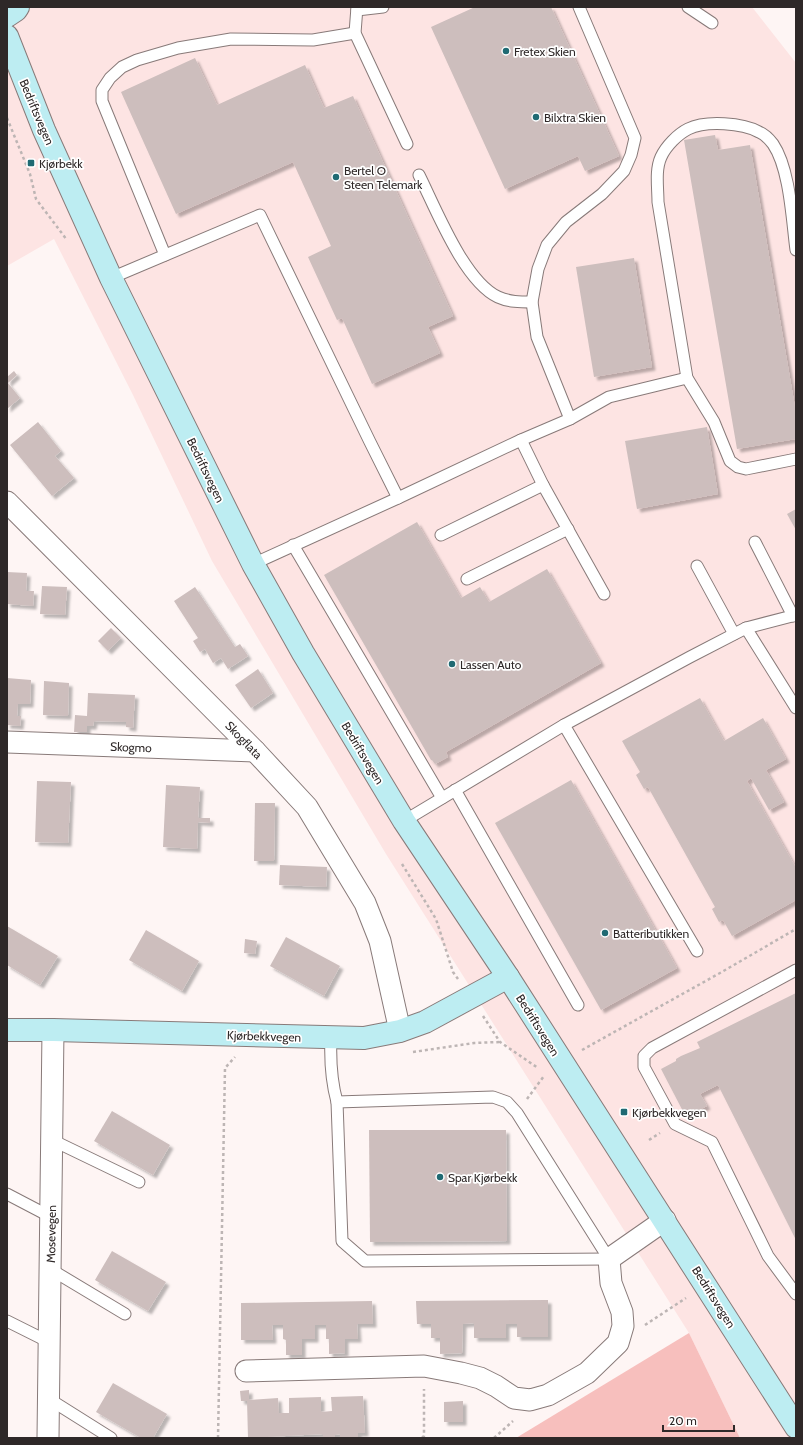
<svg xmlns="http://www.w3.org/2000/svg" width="803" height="1445" font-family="Cabin,sans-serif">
  <defs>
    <filter id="shadow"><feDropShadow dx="3.5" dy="3.5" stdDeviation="1" flood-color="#0004"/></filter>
  </defs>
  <rect width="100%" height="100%" fill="#fef5f4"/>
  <path fill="#fde4e3" d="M7,7H752L796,63V1438H740L689,1333L386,854L212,561L133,395L54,239L7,266Z"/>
  <path fill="#f7bfbd" d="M689,1333L740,1438H516Z"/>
  <g fill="#cdbebd" filter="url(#shadow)">
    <path d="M475,7H551L619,156L585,171L578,156L505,189L431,27Z"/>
    <path d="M195,58L217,105L305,65L324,108L353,96L453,316L428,327L440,353L372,384L342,318L337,320L308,257L331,246L293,162L176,214L121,92Z"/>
    <path d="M715,135L718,150L750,145L796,413V439L737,449L684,140Z"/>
    <path d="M634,258L652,367L594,377L576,267Z"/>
    <path d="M14,371L17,375L8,383L20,398L7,409V377Z"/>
    <path d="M38,422L61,451L55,456L74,478L52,496L10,445Z"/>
    <path d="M707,427L718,494L637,509L625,441Z"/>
    <path d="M796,509V530L787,514Z"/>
    <path d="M417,522L461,598L480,587L489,602L547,569L601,663L446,752L448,757L435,764L432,760H431L324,575Z"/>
    <path d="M7,572L27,573L26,591H34L33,606L7,604Z"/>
    <path d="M42,586L67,587L65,615L40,614Z"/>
    <path d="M195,587L235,647L240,644L248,656L228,669L221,658L213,663L205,649L200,652L193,641L198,638L174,601Z"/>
    <path d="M111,628L121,638L108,651L98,641Z"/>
    <path d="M258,669L273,693L251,708L235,685Z"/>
    <path d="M7,678L31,680L30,704H18L17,716H21L20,726L7,725Z"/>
    <path d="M44,681L69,683L68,716L43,715Z"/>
    <path d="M88,693L135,695L133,728L126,727V722L94,721L93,726H87V732H74L75,715L87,716Z"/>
    <path d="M700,698L724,741L763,718L786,759L766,770L784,802L769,810L751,778L747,781L796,868V900L732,936L723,920L719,922L712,909L715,907L648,787L644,789L636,775L640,772L622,741Z"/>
    <path d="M571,780L677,968L601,1010L495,823Z"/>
    <path d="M37,781L71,782L68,843L35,842Z"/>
    <path d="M166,785L200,787L198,818H210V823L198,822L197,849L163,847Z"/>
    <path d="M255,803H275L274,861H254Z"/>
    <path d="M280,865L327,867L326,887L279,885Z"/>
    <path d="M7,926L58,956L40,985L7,965Z"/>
    <path d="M146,930L199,961L182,991L129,960Z"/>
    <path d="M286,937L340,966L324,996L270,966Z"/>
    <path d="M245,939L257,941L255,954L244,953Z"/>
    <path d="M796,993V1240L718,1085L700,1094L707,1106L686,1117L661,1069L676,1061V1059L681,1056L700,1048L697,1042Z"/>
    <path d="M112,1111L170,1145L153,1175L94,1141Z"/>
    <path d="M369,1130H506L507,1241L370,1242Z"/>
    <path d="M112,1251L166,1282L148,1311L95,1280Z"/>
    <path d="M548,1300V1337H517V1324H506V1338H474V1323L463,1324L462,1353L440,1354V1338H431V1324H417L416,1301Z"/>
    <path d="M372,1301L373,1324H357L358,1339H345V1353L329,1354V1339H326V1325H315V1339H302V1355H286V1340L283,1339V1325H272L273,1340H241V1303Z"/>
    <path d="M113,1383L167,1414L153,1438H141L96,1412Z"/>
    <path d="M249,1390V1400L278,1398L279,1413H289V1398L321,1397V1412L332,1411L331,1397L363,1396L365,1433H358V1438H340V1434L335,1435V1438H323V1434L248,1438L247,1401H241L240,1391Z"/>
    <path d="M463,1401V1422H444V1402Z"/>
  </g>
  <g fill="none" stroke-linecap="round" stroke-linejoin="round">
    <defs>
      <g id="lane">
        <path d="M357,7L355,33L407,144"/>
        <path d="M688,7L712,23"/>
        <path d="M357,10L383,7"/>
        <path d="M419,175C436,209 464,281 498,297C509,302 520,302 532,302"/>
        <path d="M796,250C792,220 790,169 773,144C770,140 764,134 759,132C743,123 706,120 688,129C678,134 666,146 661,157C655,170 658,188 658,202L687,378L714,422L730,461L738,467L746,469L796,459"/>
        <path d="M165,255L102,101V90L110,78L122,67L137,60L178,48L231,39L313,40L355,33"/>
        <path d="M111,278L260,215L370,442L398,498"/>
        <path d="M570,419L537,337L532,302L538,269L547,245L566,222L602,194L624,171L631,155L635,138L579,7"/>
        <path d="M521,440L543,485L604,594"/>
        <path d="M441,535L543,485"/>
        <path d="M755,542L793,616"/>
        <path d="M293,545L442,798"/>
        <path d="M253,564L398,498L521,440L570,419L609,397L687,378"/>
        <path d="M697,566L734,634"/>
        <path d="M467,579L568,529"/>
        <path d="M746,628L796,708"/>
        <path d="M564,725L697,951"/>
        <path d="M455,790L578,1005"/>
        <path d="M404,821L564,725L690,657L746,628L796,615"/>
        <path d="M796,970L652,1048L644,1056V1067L675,1124L712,1142L768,1256L796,1294"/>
        <path d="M331,1038C330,1060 331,1080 337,1102L493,1097L507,1102L517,1113L609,1259"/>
        <path d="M337,1102L342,1241L365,1261L609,1259"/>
        <path d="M52,1140L139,1182"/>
        <path d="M7,1194L51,1217"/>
        <path d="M50,1269L125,1314"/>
        <path d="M7,1321L49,1342"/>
        <path d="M49,1399L111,1438"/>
      </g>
      <g id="street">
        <path d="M7,502L255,751L307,807L365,903L380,941L400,1031"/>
        <path d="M7,742L255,751"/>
        <path d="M246,1371L424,1366L461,1373L480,1378L496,1386L514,1398L530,1400L548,1395L587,1373L618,1343L623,1326L622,1312L611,1283L609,1259L665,1220"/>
        <path d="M48,1438L53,1030"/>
      </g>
      <g id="secondary">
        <path d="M7,16L16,10L18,7"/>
        <path d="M7,36L44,130L111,278L253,564L303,653L404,821L508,977L796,1427"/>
        <path d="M7,1030H53L364,1038L400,1031L425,1022L508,977"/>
      </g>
    </defs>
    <use href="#lane" stroke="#887a79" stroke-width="13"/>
    <use href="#street" stroke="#887a79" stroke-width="23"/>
    <use href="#secondary" stroke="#887a79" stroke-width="24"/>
    <g stroke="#bdb5b4" stroke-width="2.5" stroke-dasharray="3 3" stroke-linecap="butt">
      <path d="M7,118L30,174L36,199L67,240"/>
      <path d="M402,864L436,919L453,972L458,979"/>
      <path d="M483,1016L500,1042L538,1068"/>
      <path d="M582,1050L720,973L796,929"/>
      <path d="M413,1052L474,1043L500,1042"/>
      <path d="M527,1099L544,1076"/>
      <path d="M649,1140L660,1133"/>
      <path d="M645,1325L686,1298"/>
      <path d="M218,1438L225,1068L235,1057"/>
      <path d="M422,1438L424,1436V1389"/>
      <path d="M494,1438L513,1421"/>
    </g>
    <use href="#lane" stroke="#fff" stroke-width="11"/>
    <use href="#street" stroke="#fff" stroke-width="21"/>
    <use href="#secondary" stroke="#bdedf2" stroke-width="22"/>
  </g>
  <g fill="#1f6a73" stroke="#fff" stroke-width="1.5">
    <circle cx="506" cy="51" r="4"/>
    <circle cx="536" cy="117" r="4"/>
    <rect x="27" y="159" width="8" height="8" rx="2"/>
    <circle cx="336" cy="177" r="4"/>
    <circle cx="452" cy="664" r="4"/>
    <circle cx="605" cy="933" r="4"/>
    <rect x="620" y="1108" width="8" height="8" rx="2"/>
    <circle cx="440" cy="1177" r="4"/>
  </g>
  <g text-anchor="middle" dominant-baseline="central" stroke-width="3.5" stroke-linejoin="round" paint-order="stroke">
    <g font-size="12" fill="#2e2828" stroke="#fff" text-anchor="start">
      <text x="514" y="51">Fretex Skien</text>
      <text x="544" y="117">Bilxtra Skien</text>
      <text x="39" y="163">Kjørbekk</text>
      <text x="344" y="170">Bertel O<tspan x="344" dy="14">Steen Telemark</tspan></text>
      <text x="460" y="664">Lassen Auto</text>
      <text x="613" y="933">Batteributikken</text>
      <text x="632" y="1112">Kjørbekkvegen</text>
      <text x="448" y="1177">Spar Kjørbekk</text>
    </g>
    <g font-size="12" fill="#2e2828" stroke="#fff">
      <text transform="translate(37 112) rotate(67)">Bedriftsvegen</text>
      <text transform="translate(206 470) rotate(64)">Bedriftsvegen</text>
      <text transform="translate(244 740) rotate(46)">Skogflata</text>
      <text transform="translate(131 747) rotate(2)">Skogmo</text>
      <text transform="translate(363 753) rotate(59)">Bedriftsvegen</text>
      <text transform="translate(538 1025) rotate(58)">Bedriftsvegen</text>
      <text transform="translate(264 1036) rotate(2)">Kjørbekkvegen</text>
      <text transform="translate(51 1234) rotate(-89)">Mosevegen</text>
      <text transform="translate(714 1297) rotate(58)">Bedriftsvegen</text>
    </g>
  </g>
  <rect width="803" height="1445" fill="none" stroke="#2e2828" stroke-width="16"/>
  <path d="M663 1425v6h71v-6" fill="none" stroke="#2e2828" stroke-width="2"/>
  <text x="669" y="1425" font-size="12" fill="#2e2828" stroke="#ffffff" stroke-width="3" paint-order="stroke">20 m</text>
</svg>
